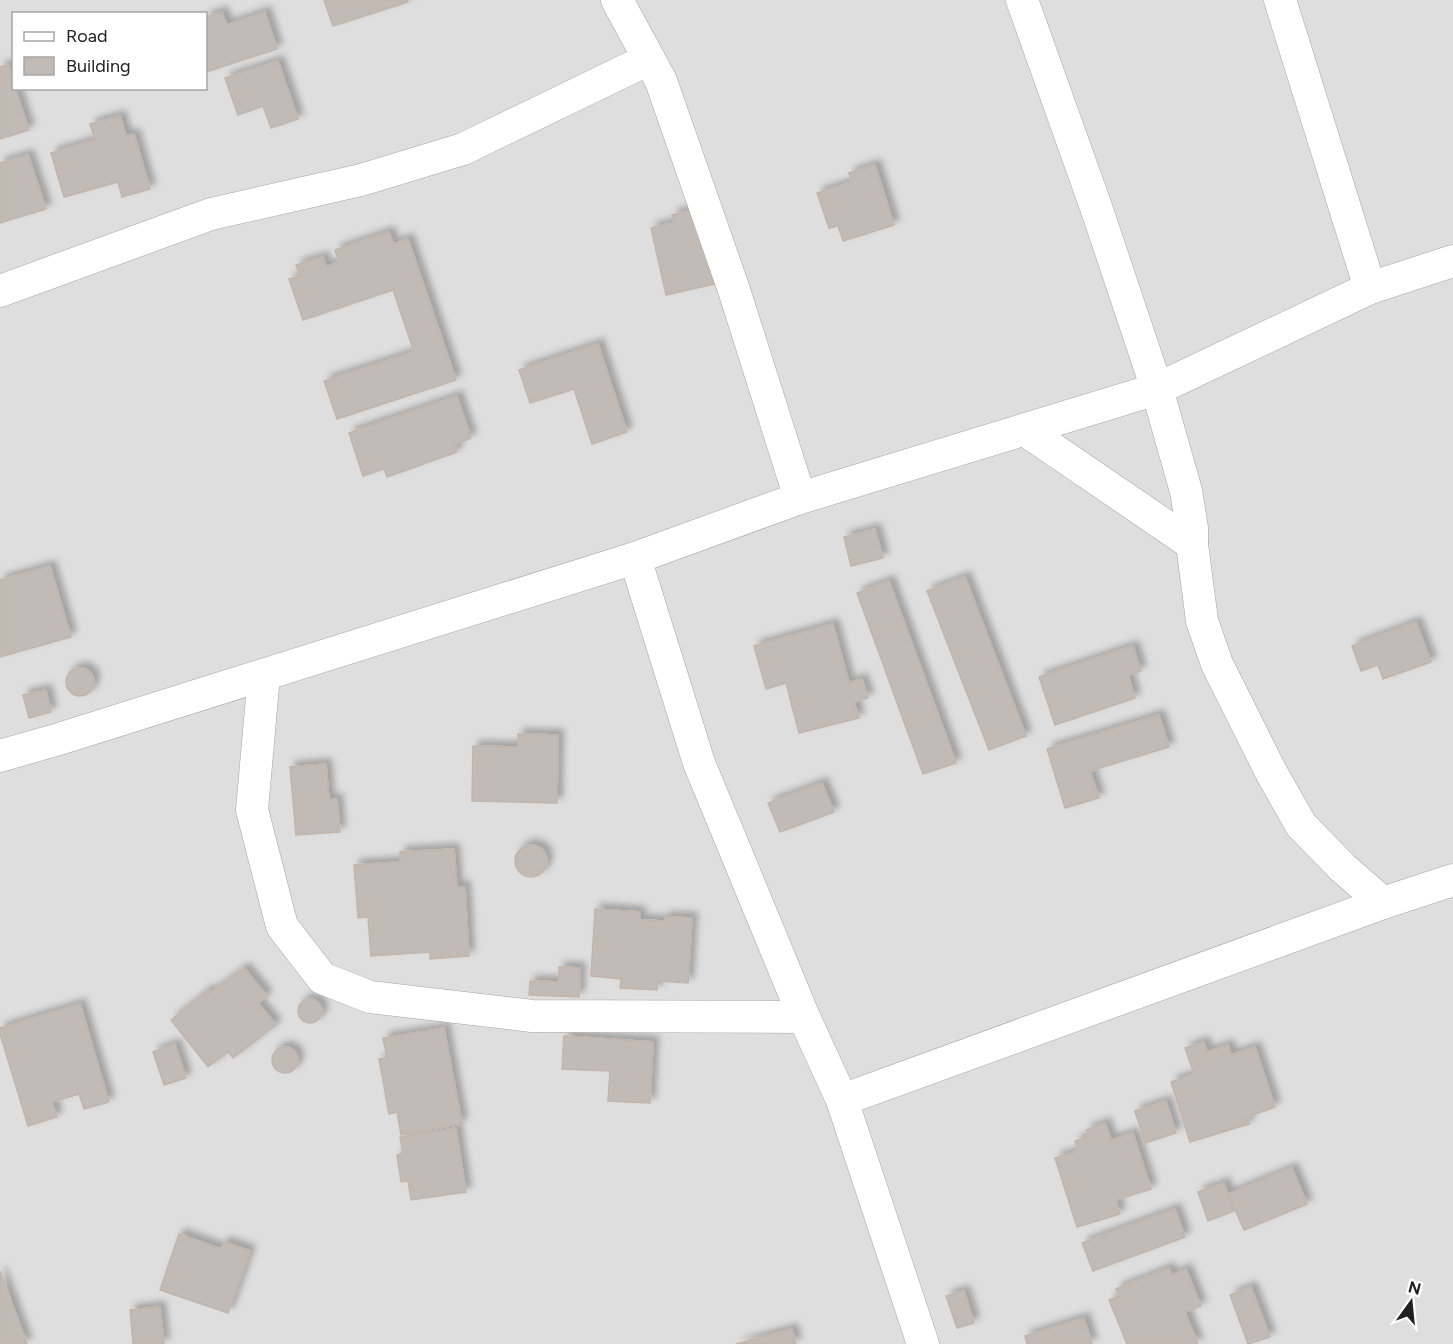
<svg xmlns="http://www.w3.org/2000/svg" width="1453" height="1344" font-family="Figtree,sans-serif">
  <defs>
    <filter id="shadow"><feDropShadow dx="5.5" dy="-5.5" stdDeviation="3" flood-color="#0004"/></filter>
  </defs>
  <rect width="100%" height="100%" fill="#f1eee8"/>
  <path fill="#dfdede" fill-rule="evenodd" d="M0,0H1453V1344H0ZM14,14H206V88H14Z"/>
  <g fill="#c1bab5" stroke="#c2b5ab" stroke-width="1.5" filter="url(#shadow)">
    <path d="M324,0H407L408,2L333,26Z"/>
    <path d="M222,12L227,25L265,12L277,49L206,72V17Z"/>
    <path d="M278,61L298,119L271,128L263,106L238,115L225,78Z"/>
    <path d="M8,65L14,83V88H15L29,130L0,139V67Z"/>
    <path d="M120,116L126,136L134,134L150,189L122,197L118,182L64,197L51,153L95,140L90,124Z"/>
    <path d="M28,155L46,209L0,223V163Z"/>
    <path d="M875,165L894,225L843,241L838,226L829,228L817,193L852,182L849,173Z"/>
    <path d="M702,208L719,283L666,295L651,228L675,222L672,215Z"/>
    <path d="M389,232L393,244L408,239L456,380L337,419L324,381L414,352L393,290L303,320L289,279L300,276L296,265L323,257L326,267L339,262L335,250Z"/>
    <path d="M598,344L627,432L592,444L574,389L530,403L519,370Z"/>
    <path d="M457,396L471,438L455,444L457,452L387,477L384,469L363,476L349,433Z"/>
    <path d="M875,529L883,558L851,566L844,537Z"/>
    <path d="M50,566L71,637L0,657V580Z"/>
    <path d="M965,577L1026,736L989,750L927,591Z"/>
    <path d="M889,581L956,763L923,774L857,593Z"/>
    <path d="M1416,622L1431,662L1383,679L1378,665L1361,671L1352,646Z"/>
    <path d="M833,624L849,683L862,679L868,698L854,702L859,718L799,733L786,683L766,689L754,646Z"/>
    <path d="M1133,646L1141,671L1128,675L1135,698L1055,725L1039,677Z"/>
    <circle cx="80" cy="682" r="14"/>
    <path d="M46,690L51,712L29,718L23,695Z"/>
    <path d="M1159,715L1169,747L1090,771L1099,798L1065,808L1047,749Z"/>
    <path d="M518,734L558,735L557,803L472,801L473,746L518,747Z"/>
    <path d="M326,764L329,800L337,799L340,832L296,835L290,767Z"/>
    <path d="M822,783L834,812L780,832L768,803Z"/>
    <circle cx="531" cy="861" r="16"/>
    <path d="M454,849L457,887H465L469,956L430,959V952L371,956L368,917L358,918L354,865L400,862V852Z"/>
    <path d="M595,909L640,912V920L665,921V917L692,918L688,983L658,981L657,990L620,988L621,979L591,976Z"/>
    <path d="M559,967L580,968L579,997L529,995L530,981L559,982Z"/>
    <path d="M244,968L267,996L258,1003L276,1025L233,1058L228,1052L208,1067L171,1020L208,990L210,993Z"/>
    <circle cx="310" cy="1011" r="12"/>
    <path d="M80,1004L109,1102L84,1109L79,1094L52,1102L57,1117L28,1126L0,1034V1028Z"/>
    <path d="M444,1028L462,1124L401,1135L397,1112L389,1114L379,1059L387,1058L383,1038Z"/>
    <path d="M564,1036L653,1042L650,1103L608,1101L610,1071L562,1069Z"/>
    <path d="M1204,1042L1207,1052L1228,1045L1231,1055L1255,1047L1275,1107L1247,1117L1249,1124L1190,1142L1171,1082L1194,1074L1185,1048Z"/>
    <path d="M175,1044L186,1078L164,1085L153,1052Z"/>
    <circle cx="285" cy="1060" r="13"/>
    <path d="M1166,1101L1176,1133L1145,1143L1135,1111Z"/>
    <path d="M1105,1123L1111,1140L1133,1133L1151,1189L1116,1200L1120,1214L1077,1227L1055,1158L1078,1151L1075,1141L1088,1137L1086,1130Z"/>
    <path d="M456,1128L466,1192L411,1200L408,1181L401,1182L397,1155L403,1153L400,1137Z"/>
    <path d="M1292,1168L1307,1204L1244,1230L1228,1194Z"/>
    <path d="M1224,1183L1234,1211L1208,1221L1198,1192Z"/>
    <path d="M1175,1209L1185,1237L1093,1271L1082,1243Z"/>
    <path d="M179,1234L221,1249L224,1242L250,1251L228,1313L160,1290Z"/>
    <path d="M1169,1268L1172,1275L1186,1269L1201,1306L1185,1312L1198,1344H1127L1109,1300L1119,1296L1116,1289Z"/>
    <path d="M0,1271L27,1344H0Z"/>
    <path d="M1251,1287L1270,1337L1248,1344L1230,1295Z"/>
    <path d="M964,1291L974,1323L957,1328L946,1296Z"/>
    <path d="M160,1307L164,1344H133L130,1310Z"/>
    <path d="M1084,1318L1092,1344H1027L1025,1336Z"/>
    <path d="M792,1329L796,1344H736Z"/>
  </g>
  <g fill="none" stroke-linecap="round" stroke-linejoin="round">
    <defs>
      <g id="minor">
        <path d="M617,0L661,81L734,290L800,498"/>
        <path d="M1022,0L1096,207L1157,389L1186,491L1192,528V544L1202,621L1217,664L1271,772L1301,825L1343,868L1383,903"/>
        <path d="M1280,0L1370,288"/>
        <path d="M0,291L211,214L361,180L463,149L649,59"/>
        <path d="M1025,430L1192,544"/>
        <path d="M635,558L699,763L804,1017L842,1100L923,1344"/>
        <path d="M264,675L252,810L282,926L322,978L370,997L532,1016L804,1017"/>
        <path d="M0,756L59,739L635,558L800,498L1157,389L1370,288L1453,261"/>
        <path d="M842,1100L1383,903L1453,880"/>
      </g>
    </defs>
    <use href="#minor" stroke="#a5a5a5" stroke-width="33"/>
    <use href="#minor" stroke="#fff" stroke-width="32"/>
  </g>
  <rect x="12" y="12" width="195" height="78" fill="#ffffff" stroke="#a6a6a6" stroke-width="1.5"/>
  <rect x="24" y="32" width="30" height="9" fill="#ffffff" stroke="#a6a6a6" stroke-width="1.5"/>
  <text x="66" y="42" font-size="18" fill="#212121">Road</text>
  <rect x="24" y="57" width="30" height="18" fill="#c1bab5" stroke="#a6a6a6" stroke-width="1.5"/>
  <text x="66" y="72" font-size="18" fill="#212121">Building</text>
  <g transform="translate(1411 1302) rotate(15)" stroke="#ffffff" stroke-width="4.5" paint-order="stroke">
  <path d="M0-4.5L10 22L0 15L-10 22Z" fill="#212121"/>
  <text y="-9" font-size="16" font-weight="bold" text-anchor="middle" fill="#212121">N</text>
  </g>
</svg>
